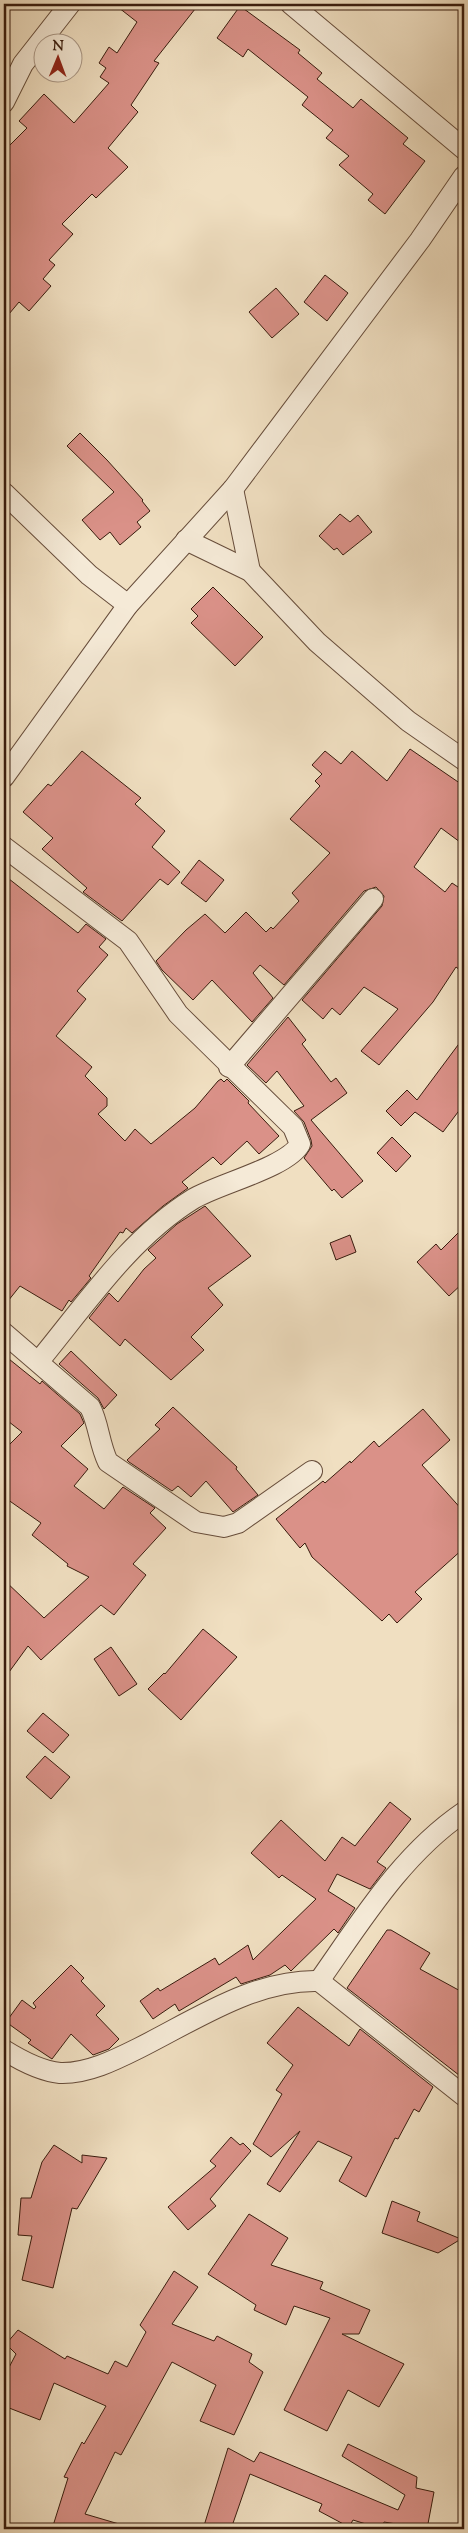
<svg xmlns="http://www.w3.org/2000/svg" width="468" height="2533" font-family="'Sorts Mill Goudy',serif">
  <rect width="100%" height="100%" fill="#f0dfc1"/>
  <filter id="stains"><feTurbulence type="fractalNoise" baseFrequency=".004" numOctaves="4"/><feColorMatrix values="0 0 0 0 .2 0 0 0 0 .09 0 0 0 0 .02 0 0 0 .5 -.17"/></filter>
  <radialGradient id="worn" r=".72"><stop offset=".6" stop-color="#630" stop-opacity="0"/><stop offset="1" stop-color="#630" stop-opacity=".3"/></radialGradient>
  <g fill="#da9188" stroke="#391c0e">
    <path d="M114,4H199L154,61L159,63L131,105L138,112L108,148L128,167L96,198L92,194L62,224L73,234L49,260L55,265L43,279L51,286L29,311L19,302L4,320V151L27,128L19,121L44,94L74,123L109,83L100,77L106,68L99,63L109,47L117,53L137,22Z"/>
    <path d="M240,6L300,50L298,53L322,73L317,79L353,108L361,99L408,138L403,144L425,161L385,214L368,200L373,194L339,165L349,156L326,138L333,130L302,105L308,97L248,49L243,57L217,38Z"/>
    <path d="M325,275L348,293L327,321L304,302Z"/>
    <path d="M276,288L299,314L272,338L249,312Z"/>
    <path d="M80,433L107,460L143,500L142,501L150,511L137,522L141,527L120,545L110,532L100,540L82,520L114,492L67,446Z"/>
    <path d="M340,514L350,522L358,515L372,532L343,555L337,548L334,550L319,536Z"/>
    <path d="M213,587L263,637L235,666L191,623L198,616L191,609Z"/>
    <path d="M410,749L464,786V845L441,828L414,867L445,892L452,883L464,891V973L456,967L433,1002L379,1065L361,1051L398,1009L364,987L340,1015L332,1008L323,1019L302,1000L382,906L384,896L376,887L364,891L284,985L260,965L253,973L273,998L252,1022L212,980L193,1000L162,970L156,961L186,930L205,914L225,933L246,912L266,932L271,927L273,929L299,901L292,893L330,853L290,819L320,786L315,781L322,774L312,765L325,751L341,764L352,751L387,781Z"/>
    <path d="M82,751L141,798L135,804L165,831L152,847L180,872L168,885L160,879L122,921L83,892L87,888L42,849L53,838L23,812L48,784L51,786Z"/>
    <path d="M199,860L224,880L206,902L181,883Z"/>
    <path d="M4,875L78,933L86,924L106,939L99,947L108,955L77,991L86,999L56,1036L92,1067L85,1076L107,1098V1106L98,1114L125,1141L135,1129L151,1144L195,1108L218,1081L221,1079L224,1082L227,1079L249,1101L248,1103L279,1136L259,1154L247,1141L221,1165L213,1157L182,1182L188,1188L163,1206L132,1233L126,1228L123,1233L120,1232L89,1276L91,1278L71,1302L69,1300L62,1311L20,1286L4,1306Z"/>
    <path d="M288,1017L306,1040L302,1044L331,1082L336,1078L347,1093L311,1120L363,1181L342,1198L334,1189L332,1191L304,1158L312,1146L311,1140L304,1122L294,1111L304,1106L277,1071L266,1083L247,1065Z"/>
    <path d="M464,1037V1104L443,1132L415,1112L401,1126L386,1111L407,1090L417,1100Z"/>
    <path d="M392,1137L411,1156L396,1172L377,1153Z"/>
    <path d="M205,1206L251,1256L208,1288L223,1305L191,1337L204,1350L171,1380L125,1339L120,1346L89,1318L109,1293L118,1302L144,1269L156,1258L148,1250L177,1224Z"/>
    <path d="M464,1227V1282L449,1296L417,1262L436,1244L441,1250Z"/>
    <path d="M350,1235L356,1252L336,1260L330,1243Z"/>
    <path d="M71,1351L117,1395L104,1409L98,1398L59,1364Z"/>
    <path d="M4,1355L40,1384L42,1381L80,1414L84,1423L61,1446L88,1469L74,1486L104,1509L123,1487L155,1508L150,1513L166,1528L133,1564L146,1575L114,1615L101,1605L41,1660L28,1646L4,1679V1580L44,1618L89,1577L67,1566L68,1564L32,1535L41,1523L4,1497V1450L22,1432L4,1418Z"/>
    <path d="M173,1407L237,1467L236,1469L258,1495L233,1512L206,1481L191,1497L178,1486L172,1491L129,1462L127,1460L160,1429L155,1425Z"/>
    <path d="M423,1409L450,1440L422,1465L464,1512V1548L415,1592L422,1599L397,1623L389,1614L382,1621L312,1557L305,1543L300,1548L276,1519L323,1481L325,1483L350,1461L351,1463L374,1441L379,1447Z"/>
    <path d="M203,1629L237,1657L181,1720L148,1689L164,1673L165,1674Z"/>
    <path d="M111,1647L137,1684L119,1696L94,1659Z"/>
    <path d="M43,1713L69,1735L53,1753L27,1731Z"/>
    <path d="M45,1756L70,1777L51,1799L26,1777Z"/>
    <path d="M390,1802L411,1819L377,1862L386,1868L370,1889L337,1874L328,1891L355,1908L338,1933L334,1929L291,1971L285,1965L270,1975L241,1984L236,1977L179,2011L175,2004L153,2019L140,2001L158,1988L160,1991L215,1958L219,1965L248,1945L253,1960L316,1899L282,1875L279,1878L251,1853L281,1820L325,1861L342,1837L355,1846Z"/>
    <path d="M387,1930H391L430,1953L420,1969L464,1993V2079L347,1988Z"/>
    <path d="M71,1965L84,1978L81,1981L105,2006L96,2015L119,2039L109,2049L93,2055L71,2034L52,2059L28,2043L31,2040L6,2022L22,2000L34,2009L36,2007L33,2003Z"/>
    <path d="M298,2007L349,2046L360,2029L433,2087L419,2112L414,2109L398,2139L395,2138L366,2197L339,2181L352,2157L318,2141L280,2192L267,2184L300,2131L271,2157L253,2144L282,2094L276,2090L293,2065L267,2043Z"/>
    <path d="M231,2137L240,2145L243,2143L251,2151L210,2199L216,2206L188,2230L168,2207L216,2166L210,2161Z"/>
    <path d="M54,2145L82,2163V2155L107,2158L77,2209L72,2208L53,2288L22,2280L32,2236L18,2235L21,2198H31L42,2162Z"/>
    <path d="M392,2201L420,2212L417,2221L461,2239L438,2253L382,2233Z"/>
    <path d="M249,2214L288,2238L271,2265L323,2282L320,2289L370,2310L359,2334H342L404,2364L379,2407L348,2390L327,2431L284,2410L330,2318L294,2306L286,2325L254,2310L256,2305L208,2274Z"/>
    <path d="M174,2271L198,2287L172,2324L214,2341L217,2336L252,2354L249,2362L263,2372L234,2435L200,2421L216,2385L172,2362L121,2455L115,2452L85,2514L119,2524L118,2529H52L68,2478L64,2477L82,2442L84,2444L106,2406L54,2383L40,2420L4,2406V2377L16,2354L6,2344L18,2330L65,2359L67,2356L108,2374L115,2361L127,2367L146,2332L140,2325Z"/>
    <path d="M348,2444L417,2477L416,2488L434,2492L427,2529L384,2522L382,2529L353,2520L349,2527L319,2511L322,2504L250,2474L231,2529H203L228,2448L254,2462L260,2452L398,2510L405,2495L342,2456Z"/>
  </g>
  <g fill="none" stroke-linecap="round" stroke-linejoin="round">
    <defs>
      <g id="minor">
        <path d="M291,4L464,149"/>
        <path d="M4,102L23,64L70,4"/>
        <path d="M233,489L250,571"/>
        <path d="M4,493L89,575L128,605"/>
        <path d="M186,540L250,571L317,642L408,721L464,760"/>
        <path d="M4,777L128,605L233,489L420,240L464,176"/>
        <path d="M4,847L128,941L178,1014L293,1127L300,1144C288,1167 218,1184 193,1199C130,1238 86,1304 39,1361"/>
        <path d="M229,1067L373,899"/>
        <path d="M4,1333L90,1407C99,1424 99,1444 108,1462L196,1522L224,1527L238,1523L312,1471"/>
        <path d="M319,1981C362,1920 402,1854 464,1812"/>
        <path d="M4,2050C20,2060 40,2071 60,2073C87,2074 115,2060 139,2048C195,2020 255,1979 319,1981L464,2096"/>
      </g>
    </defs>
    <use href="#minor" stroke="#674d3b" stroke-width="22"/>
    <use href="#minor" stroke="#f5ead7" stroke-width="20"/>
  </g>
  <rect width="468" height="2533" fill="none" stroke="#f0dfc1" stroke-width="20"/>
  <rect x="5" y="5" width="458" height="2523" fill="none" stroke="#391c0e" stroke-width="2.5"/>
  <rect x="10" y="10" width="448" height="2513" fill="none" stroke="#391c0e"/>
  <g transform="translate(58 58) rotate(1)"><circle r="24" fill="#f5ead7" stroke="#aa9887"/>
  <path d="M0-4L9 19L0 12L-9 19Z" fill="#8f2418"/>
  <text y="-8" font-size="14" font-weight="bold" text-anchor="middle" fill="#391c0e">N</text>
  </g>
  <rect width="100%" height="100%" filter="url(#stains)"/>
  <rect width="100%" height="100%" fill="url(#worn)"/>
</svg>
